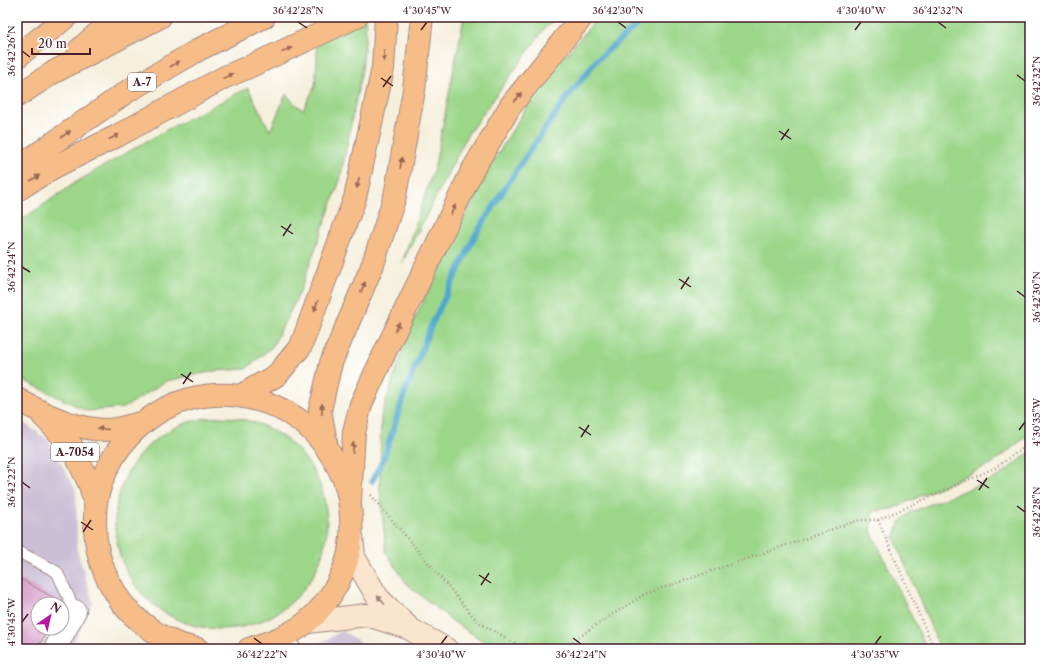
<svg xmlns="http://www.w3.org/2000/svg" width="1047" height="666" font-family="'Libre Caslon Text',serif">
  <rect width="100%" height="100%" fill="#fff"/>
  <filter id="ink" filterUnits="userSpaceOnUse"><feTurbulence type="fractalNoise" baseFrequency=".025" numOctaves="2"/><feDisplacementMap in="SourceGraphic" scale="8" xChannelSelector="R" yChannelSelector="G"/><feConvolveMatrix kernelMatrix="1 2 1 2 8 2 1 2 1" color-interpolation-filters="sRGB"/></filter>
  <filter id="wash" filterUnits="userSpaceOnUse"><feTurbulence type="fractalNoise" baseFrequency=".012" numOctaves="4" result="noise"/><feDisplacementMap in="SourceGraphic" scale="16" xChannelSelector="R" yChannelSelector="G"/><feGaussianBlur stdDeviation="0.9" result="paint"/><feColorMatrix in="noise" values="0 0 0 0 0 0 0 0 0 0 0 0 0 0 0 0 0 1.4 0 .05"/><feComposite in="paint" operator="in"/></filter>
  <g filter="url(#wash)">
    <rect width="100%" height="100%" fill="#f5efdc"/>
    <g fill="#cbbfd5" fill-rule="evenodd">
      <path d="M17,418L48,440L76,490L77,550L93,603L70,649H17ZM38,604H62V628H38Z"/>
      <path d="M342,631L371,649H310Z"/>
    </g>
    <g fill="#9bd689" stroke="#727a5a">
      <path d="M315,17H365L366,32L362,69L340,180L299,294L272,347L246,369L214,371L166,381L124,408L87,411L17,377V223L78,181L166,130L248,88L270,131L286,94L294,103L303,110L315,86L317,59Z"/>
      <path d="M464,17H558L545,28L468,134L402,263L435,165Z"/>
      <path d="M600,17H1030V434L991,464L892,509L873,511L871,531L927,649H495L451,620L407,584L386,552L380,489L381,416L411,326L484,177L539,86L595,21Z"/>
      <circle cx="221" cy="523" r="106"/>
      <path d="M1030,452V649H940L894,538L900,522L911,512L998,477Z"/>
    </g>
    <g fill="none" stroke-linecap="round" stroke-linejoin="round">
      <path stroke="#50a7cc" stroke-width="6" d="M372,481L384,458L403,398L431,326L476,234L514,174L565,100L597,60L646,17"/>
    </g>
    <g id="blocks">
      <path fill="#d08dc1" d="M17,577L61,602L60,604H38V628H48L37,649H17Z"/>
    </g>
  </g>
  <g filter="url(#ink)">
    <use href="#blocks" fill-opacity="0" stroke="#a08784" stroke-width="1"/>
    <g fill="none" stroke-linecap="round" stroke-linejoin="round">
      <defs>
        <g id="lane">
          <path d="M17,551L57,572L75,611"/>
          <path d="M283,638L297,649"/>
        </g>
        <path id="street" d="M55,649L75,611"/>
        <g id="secondary">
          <path d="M352,537L354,557L378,598L406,625"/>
          <path d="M307,622L367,615L408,628L446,649"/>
        </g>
        <g id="primary">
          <path d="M240,396L277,375L301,346L355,198L383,68L386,17"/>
          <path d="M17,399C43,414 77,430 107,430C118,430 131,425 141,423"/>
          <path d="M43,416L71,445L90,485L95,504"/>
          <path d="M327,448L320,410L331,363L373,264L395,196L414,90L422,17"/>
          <path d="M198,649C191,647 183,646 176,643C158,636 134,619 122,603C118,598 115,592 112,587C100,567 95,545 95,522C95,515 95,509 96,503C108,436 170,386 239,396C261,399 284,409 302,422C318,434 330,452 339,469C347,483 350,501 351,517C351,523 352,530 351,536C350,567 331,602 307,622C289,636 271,642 249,649"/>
        </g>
        <g id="highway">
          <path d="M79,50L106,26L120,17"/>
          <path d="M17,57L66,17"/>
          <path d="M17,96L54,72L160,17"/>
          <path d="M17,168L128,91L200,49L264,17"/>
          <path d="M17,190L54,167L117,136L225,77L251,66L356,17"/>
          <path d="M350,501L354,432L361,404L386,350L472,171L511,105L582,17"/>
        </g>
      </defs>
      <use href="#lane" stroke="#a08784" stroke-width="13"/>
      <use href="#street" stroke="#a08784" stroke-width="24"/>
      <use href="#secondary" stroke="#a08784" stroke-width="24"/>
      <use href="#primary" stroke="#a08784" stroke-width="24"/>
      <use href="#highway" stroke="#a08784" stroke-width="24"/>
      <g stroke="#a08784" stroke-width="2.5" stroke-dasharray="1 3" stroke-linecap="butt">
        <path d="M371,495L478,622L525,649"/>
        <path d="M878,520L934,649"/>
        <path d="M563,649L596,625L645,594L859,520H878L995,468L1030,443"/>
      </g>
      <use href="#lane" stroke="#fff" stroke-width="11"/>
      <use href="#street" stroke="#fff" stroke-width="22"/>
      <use href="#secondary" stroke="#fce5cf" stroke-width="22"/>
      <use href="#primary" stroke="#f7bd88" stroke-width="22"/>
      <use href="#highway" stroke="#f7bd88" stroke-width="22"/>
    </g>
    <defs><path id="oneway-solid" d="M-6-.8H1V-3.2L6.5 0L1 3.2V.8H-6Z"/></defs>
    <g fill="#986655">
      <use href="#oneway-solid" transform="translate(287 50) rotate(-25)"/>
      <use href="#oneway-solid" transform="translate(384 56) rotate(93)"/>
      <use href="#oneway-solid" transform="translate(175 64) rotate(-30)"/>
      <use href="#oneway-solid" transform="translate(228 76) rotate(-24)"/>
      <use href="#oneway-solid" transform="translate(518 97) rotate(-51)"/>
      <use href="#oneway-solid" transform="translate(66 134) rotate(-35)"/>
      <use href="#oneway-solid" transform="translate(114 137) rotate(-27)"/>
      <use href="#oneway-solid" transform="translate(401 163) rotate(-80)"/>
      <use href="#oneway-solid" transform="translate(35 178) rotate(-32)"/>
      <use href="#oneway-solid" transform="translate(358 183) rotate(102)"/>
      <use href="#oneway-solid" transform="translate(453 210) rotate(-64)"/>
      <use href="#oneway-solid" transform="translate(363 287) rotate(-67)"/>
      <use href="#oneway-solid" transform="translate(316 306) rotate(110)"/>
      <use href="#oneway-solid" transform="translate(397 327) rotate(-64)"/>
      <use href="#oneway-solid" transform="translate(322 409) rotate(-88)"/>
      <use href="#oneway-solid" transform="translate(103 429) rotate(-175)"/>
      <use href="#oneway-solid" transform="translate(353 448) rotate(-85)"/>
    </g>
    <use fill="#a3827d" href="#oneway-solid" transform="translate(381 600) rotate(-132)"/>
  </g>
  <path fill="none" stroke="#4a1f2b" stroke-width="1.5" d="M298,22L307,28M618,22L626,28M938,22L946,28M421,30L427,22M855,30L861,22M22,51L30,57M1017,75L1025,81M381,78L393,86M383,87L391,76M779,131L791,139M781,140L789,129M281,226L293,234M283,236L291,224M22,267L30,272M679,279L691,287M681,289L689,277M1017,291L1025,297M181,374L193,382M183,384L191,372M579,427L591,435M1019,430L1025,422M581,437L589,425M977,480L989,488M22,482L30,488M979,490L987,478M1017,506L1025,512M81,522L93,530M83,532L91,520M479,575L491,583M481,585L489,573M22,622L28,614M254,638L262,644M573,638L581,644M441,644L447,636M875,644L881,636"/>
  <g text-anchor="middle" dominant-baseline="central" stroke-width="4" stroke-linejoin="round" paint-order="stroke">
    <g fill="#fff" stroke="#80626b" stroke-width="1">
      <rect x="128" y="73" width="28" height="18" rx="3"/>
      <rect x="51" y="443" width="48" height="18" rx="3"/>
    </g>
    <g font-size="11" font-weight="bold" fill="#4a1f2b">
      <text x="142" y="82">A-7</text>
      <text x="75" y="452">A-7054</text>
    </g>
  </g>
  <rect width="1047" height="666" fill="none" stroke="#fff" stroke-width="44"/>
  <g transform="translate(50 616) rotate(34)"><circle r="19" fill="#ffffff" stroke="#b7a5aa"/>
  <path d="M0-3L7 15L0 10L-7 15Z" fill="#b5179e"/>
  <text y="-6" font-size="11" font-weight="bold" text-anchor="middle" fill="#4a1f2b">N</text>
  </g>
  <path d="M32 48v6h58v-6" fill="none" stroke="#4a1f2b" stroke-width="2"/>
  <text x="38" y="48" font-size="12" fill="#4a1f2b" stroke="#ffffff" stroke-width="3" paint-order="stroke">20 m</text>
  <rect x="22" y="22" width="1003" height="622" fill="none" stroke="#4a1f2b" stroke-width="1.5"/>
  <g font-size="10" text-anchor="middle" fill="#4a1f2b">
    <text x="298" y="14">36°42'28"N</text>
    <text x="427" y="14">4°30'45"W</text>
    <text x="618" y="14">36°42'30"N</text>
    <text x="861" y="14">4°30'40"W</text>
    <text x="938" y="14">36°42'32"N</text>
    <text transform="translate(11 51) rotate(-90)" y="4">36°42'26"N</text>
    <text transform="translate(1036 81) rotate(-90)" y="4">36°42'32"N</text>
    <text transform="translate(11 267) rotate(-90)" y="4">36°42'24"N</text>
    <text transform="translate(1036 297) rotate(-90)" y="4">36°42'30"N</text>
    <text transform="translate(1036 422) rotate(-90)" y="4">4°30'35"W</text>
    <text transform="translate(11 482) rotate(-90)" y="4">36°42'22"N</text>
    <text transform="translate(1036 512) rotate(-90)" y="4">36°42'28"N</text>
    <text transform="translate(11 622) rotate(-90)" y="4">4°30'45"W</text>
    <text x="262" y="658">36°42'22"N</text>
    <text x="441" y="658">4°30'40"W</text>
    <text x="581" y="658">36°42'24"N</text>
    <text x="875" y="658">4°30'35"W</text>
  </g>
</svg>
